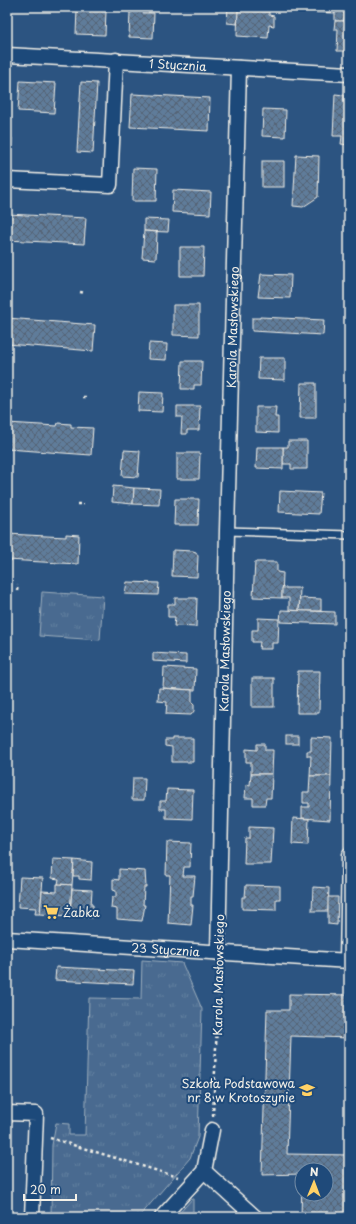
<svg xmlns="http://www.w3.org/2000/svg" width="356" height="1224" font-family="'Playpen Sans',sans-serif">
  <defs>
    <pattern id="park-tufts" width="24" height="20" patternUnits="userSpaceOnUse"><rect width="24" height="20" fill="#496b90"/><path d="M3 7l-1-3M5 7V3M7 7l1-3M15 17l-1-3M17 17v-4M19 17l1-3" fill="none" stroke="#6481a0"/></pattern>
    <pattern id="building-cross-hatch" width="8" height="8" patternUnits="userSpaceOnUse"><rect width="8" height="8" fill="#5e7b9a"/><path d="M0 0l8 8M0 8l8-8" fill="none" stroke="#556474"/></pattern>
  </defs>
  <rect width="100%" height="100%" fill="#2c5481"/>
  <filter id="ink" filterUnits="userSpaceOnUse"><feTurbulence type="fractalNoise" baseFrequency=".025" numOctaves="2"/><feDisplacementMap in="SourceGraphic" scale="8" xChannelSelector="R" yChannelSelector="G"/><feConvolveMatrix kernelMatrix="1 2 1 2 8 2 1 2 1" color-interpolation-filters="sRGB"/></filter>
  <g filter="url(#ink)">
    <path fill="#496b90" stroke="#9eaebc" d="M193,1198V1217H176Z"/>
    <g fill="url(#park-tufts)" stroke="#9eaebc">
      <path d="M42,592L103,596L100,640L39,636Z"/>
      <path d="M142,960L182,963L202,1009L198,1137L190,1158L139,1217H51L52,1145L56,1123L69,1124V1135H85L89,998L141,999Z"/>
    </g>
    <g fill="url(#building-cross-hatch)" stroke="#f4f1e8">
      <path d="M120,7H132V12L120,11Z"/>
      <path d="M132,7H143V13H154L153,38L129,37L130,12H132Z"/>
      <path d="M228,7H239L237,24L227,23Z"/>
      <path d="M310,7H335V13L309,12Z"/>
      <path d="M335,7H345L344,21H335Z"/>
      <path d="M77,9L106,11L105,35L76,34Z"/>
      <path d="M238,10L269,12V15L274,16V26L269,25L268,38L237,36Z"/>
      <path d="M335,21H349V51H337L338,29H334Z"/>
      <path d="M20,81L56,83L54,113L18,111Z"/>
      <path d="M81,82L97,83L93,153L77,152Z"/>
      <path d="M132,94L210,98L209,131L130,127Z"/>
      <path d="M335,94L344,95V102L349,103V145L341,144L342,136H333Z"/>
      <path d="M263,109L286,110L285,137L262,136Z"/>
      <path d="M7,137L12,138L11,157H7Z"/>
      <path d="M296,155L319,156L318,197L303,207L293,206Z"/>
      <rect x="262" y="161" width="22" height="26"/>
      <path d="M133,168L157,169L156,201H132Z"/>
      <path d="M173,190L211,192L210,214L172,212Z"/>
      <path d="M7,214L86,218L84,244L7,240Z"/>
      <path d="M144,219L169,220L168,232L144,231Z"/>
      <path d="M144,231L157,232L156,259L142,258Z"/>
      <path d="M180,247H204L203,276H180Z"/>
      <path d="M261,274L291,275L290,298L258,297Z"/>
      <path d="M173,305H199V336L173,335Z"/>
      <path d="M260,317L324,320L323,335L252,331V318H260Z"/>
      <path d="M7,318L95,325L93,351L7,344Z"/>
      <path d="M149,343L167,344L166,360L148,359Z"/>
      <path d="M259,358H285V380L258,379Z"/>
      <path d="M182,361H202L201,385H194V389H181Z"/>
      <path d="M301,383H316V418H300Z"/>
      <path d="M139,392L163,393L162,412L138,411Z"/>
      <path d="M177,406H200L199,430H187V434H181L182,417H177Z"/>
      <path d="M256,407H276L275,417H278V433L256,432Z"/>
      <path d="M7,423L57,426L58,423L71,424V427L93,428L91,455L7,449Z"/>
      <path d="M288,441H307V469H291V464H283V447H288Z"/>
      <path d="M257,447H283V469L256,468Z"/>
      <path d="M124,450L140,451L138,477L122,476Z"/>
      <path d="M177,453H200L199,479H177Z"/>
      <path d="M113,486L134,488L133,504L112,502Z"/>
      <path d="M134,488L160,489L159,505L133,504Z"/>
      <path d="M280,491L321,493L319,514L279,512Z"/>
      <path d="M175,499H199L198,525H174Z"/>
      <path d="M7,534L66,537V534L79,535L78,564L7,560Z"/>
      <path d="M173,550L193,551L196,552L198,556L197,577L172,576Z"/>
      <path d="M255,562H277V572L283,573L282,598L253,597Z"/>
      <path d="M127,582L159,583L158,595L125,594Z"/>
      <path d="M282,588H300L299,611L289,610V598H282Z"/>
      <path d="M175,598H197L196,627L174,626L175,617H168V604H175Z"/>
      <path d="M300,598L321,599V611H299Z"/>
      <path d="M281,610L335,612V624L280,622Z"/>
      <path d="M258,618L279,619L278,643H272V649H259L260,642H252V630H258Z"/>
      <path d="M153,653L186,655V663L153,661Z"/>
      <path d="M164,667L196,669L195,690L163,688Z"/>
      <path d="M298,671H320L319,713H297Z"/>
      <rect x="252" y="678" width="22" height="29"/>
      <path d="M159,688L192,690V703L194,705V711L191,715L166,714L167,702L158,701Z"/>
      <rect x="286" y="736" width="12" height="8"/>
      <path d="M311,737L332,738L331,776H310L311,756H307V751H311Z"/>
      <path d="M172,738H193V762H172V747L165,746V740H172Z"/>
      <path d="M257,744H265V750H273L272,774H251V762H246V749L257,750Z"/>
      <path d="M251,774H272L271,798H266L265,805H253V798H245L246,784L250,785Z"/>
      <path d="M310,776H331L330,820L302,818V807H309V803H303V792H309Z"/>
      <path d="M133,778H145L144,800H132Z"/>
      <path d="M167,789L193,790L192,819L166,818V809H160V801H166Z"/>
      <path d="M293,818L309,819L308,845L292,844Z"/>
      <path d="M249,827L273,828L271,864H244L245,838H249Z"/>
      <path d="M167,842L191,843L190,867H184L183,876H195L193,896H191V905H193L191,925L168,923L170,875H166Z"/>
      <path d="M53,859L74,860L72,885L58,884L59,879L52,878Z"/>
      <path d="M74,860L92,862L91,880L79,879V876H73Z"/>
      <path d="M119,869L145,871L146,887H144L143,905H145L142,921L117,919V909L111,908L112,897H116V891L113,890V879L119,880Z"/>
      <path d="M20,877L43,878L40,914H35L36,908L18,907Z"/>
      <path d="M57,884L72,885L70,916L40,914L42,891L57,892Z"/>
      <path d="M246,885L280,886V899H276V910L242,909V897H245Z"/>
      <path d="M313,887L329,888L328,911H312Z"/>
      <path d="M72,889L92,890L91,905H93V918L70,916Z"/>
      <path d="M328,897H338L337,925L328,924Z"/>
      <path d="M56,967L134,971L133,984L55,980Z"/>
      <path d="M289,994L349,995V1038L291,1036L287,1154L349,1155L347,1201L349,1202V1217H301L302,1180V1194H326V1170H302V1174L262,1175L267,1010H289Z"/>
    </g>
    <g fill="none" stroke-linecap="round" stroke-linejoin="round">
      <defs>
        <path id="service" d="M227,531L349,535"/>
        <g id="minor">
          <path id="s1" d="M7,55L349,74"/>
          <path d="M7,180L110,185L116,60"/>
          <path id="s2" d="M7,939L349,961"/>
          <path id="s3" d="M218,953L227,531L239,68"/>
          <path d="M347,961L349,855"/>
          <path d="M7,1113L36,1114L32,1217"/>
          <path d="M204,1171L255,1217"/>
          <path d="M162,1217L204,1171L212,1130"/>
        </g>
      </defs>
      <use href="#service" stroke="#f4f1e8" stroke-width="10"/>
      <use href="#minor" stroke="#f4f1e8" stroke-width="17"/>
      <g stroke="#f4f1e8" stroke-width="2.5" stroke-dasharray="3 3" stroke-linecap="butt">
        <path d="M80,292L85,293"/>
        <path d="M83,397H88"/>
        <path d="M77,504H84"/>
        <path d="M17,591L18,585"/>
        <path d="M213,1116L219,977V967"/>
        <path d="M50,1138L178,1177"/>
      </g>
      <use href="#service" stroke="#1f4a7a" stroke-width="7"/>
      <use href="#minor" stroke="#1f4a7a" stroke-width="14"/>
    </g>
  </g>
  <defs>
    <symbol id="supermarket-bare" viewBox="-9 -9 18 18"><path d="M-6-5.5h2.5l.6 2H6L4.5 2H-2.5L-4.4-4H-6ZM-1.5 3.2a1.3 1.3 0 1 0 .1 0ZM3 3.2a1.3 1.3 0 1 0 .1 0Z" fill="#ffd166" stroke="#1f4a7a" stroke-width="2.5" paint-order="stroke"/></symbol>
    <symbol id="school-bare" viewBox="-9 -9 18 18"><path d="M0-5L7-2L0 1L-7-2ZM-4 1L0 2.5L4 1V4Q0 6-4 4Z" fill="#ffd166" stroke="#1f4a7a" stroke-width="2.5" paint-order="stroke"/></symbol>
  </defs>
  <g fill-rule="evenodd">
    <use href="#supermarket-bare" x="40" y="901" width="22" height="22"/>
    <use href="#school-bare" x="296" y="1079" width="22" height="22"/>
  </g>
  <g text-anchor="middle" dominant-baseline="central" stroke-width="4" stroke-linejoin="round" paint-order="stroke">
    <g font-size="12" fill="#f4f1e8" stroke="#1f4a7a">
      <text stroke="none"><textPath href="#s1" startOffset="171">1 Stycznia</textPath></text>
      <text stroke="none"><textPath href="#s3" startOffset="626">Karola Masłowskiego</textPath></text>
      <text stroke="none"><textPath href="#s3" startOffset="302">Karola Masłowskiego</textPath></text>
      <text stroke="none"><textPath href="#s2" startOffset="159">23 Stycznia</textPath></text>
      <text transform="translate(218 975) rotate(-89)">Karola Masłowskiego</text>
    </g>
    <g font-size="12" fill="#f4f1e8" stroke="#1f4a7a" text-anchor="start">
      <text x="63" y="912">Żabka</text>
      <text x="295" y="1083" text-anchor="end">Szkoła Podstawowa<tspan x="295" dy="14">nr 8 w Krotoszynie</tspan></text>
    </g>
  </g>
  <rect width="356" height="1224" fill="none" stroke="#1f4a7a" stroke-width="24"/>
  <rect x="12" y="12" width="332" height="1200" fill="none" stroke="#f4f1e8" stroke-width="1.5" filter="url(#ink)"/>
  <g transform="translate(314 1182) rotate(1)"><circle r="19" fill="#1f4a7a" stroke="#748da6"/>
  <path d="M0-3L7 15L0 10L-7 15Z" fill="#ffd166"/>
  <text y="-6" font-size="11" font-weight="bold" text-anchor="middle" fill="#f4f1e8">N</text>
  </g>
  <path d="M24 1194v6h52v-6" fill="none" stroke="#f4f1e8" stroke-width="2"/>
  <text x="30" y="1194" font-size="12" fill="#f4f1e8" stroke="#1f4a7a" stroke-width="3" paint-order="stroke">20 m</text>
</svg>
